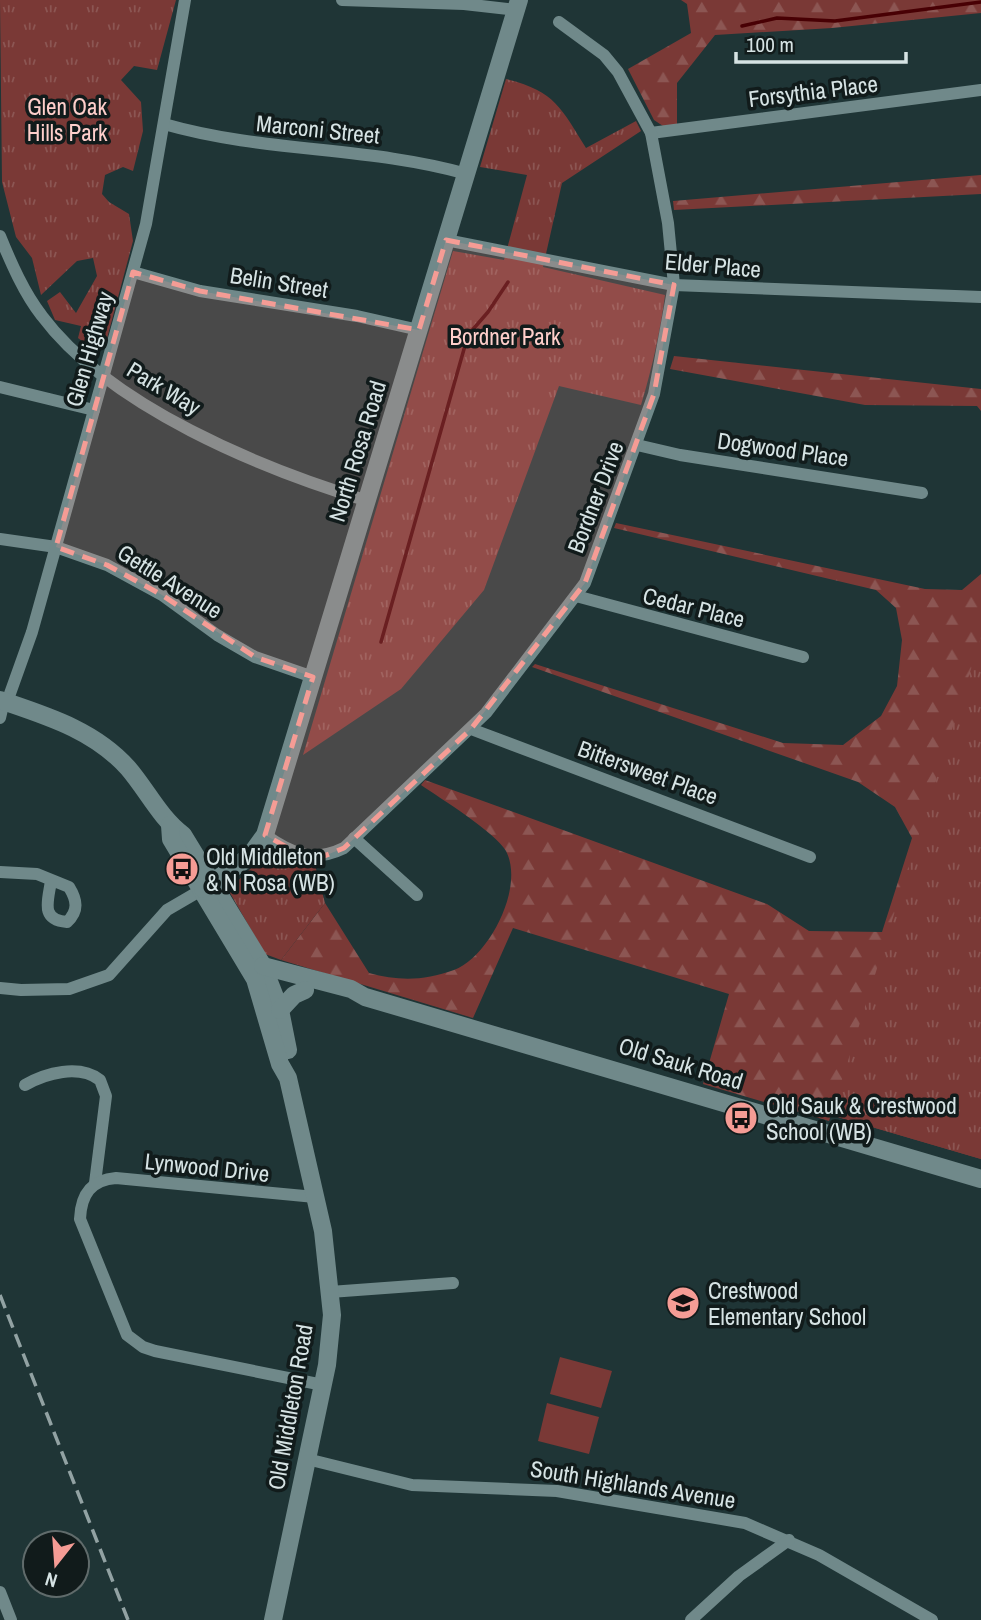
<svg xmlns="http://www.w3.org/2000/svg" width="981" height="1620" font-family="'Archivo Narrow',sans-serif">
  <defs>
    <pattern id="forest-firs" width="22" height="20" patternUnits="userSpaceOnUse" patternTransform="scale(1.75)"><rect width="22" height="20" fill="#7a3936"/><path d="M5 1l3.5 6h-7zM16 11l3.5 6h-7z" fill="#8c5653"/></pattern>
    <pattern id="park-tufts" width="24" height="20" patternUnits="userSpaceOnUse" patternTransform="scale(1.75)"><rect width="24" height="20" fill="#7a3936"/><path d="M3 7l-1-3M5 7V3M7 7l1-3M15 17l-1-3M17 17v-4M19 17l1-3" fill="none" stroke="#8c5653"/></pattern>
  </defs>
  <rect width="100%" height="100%" fill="#1f3536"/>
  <g fill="#7a3936">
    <path d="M560,1357L612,1371L601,1408L550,1394Z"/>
    <path d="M547,1403L599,1417L589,1454L538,1441Z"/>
  </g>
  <g fill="url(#forest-firs)">
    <path d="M681,0H981V13L832,28L715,35L677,83V126H663L654,120L628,69L691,33L687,4Z"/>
    <path d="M981,175V194L674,210L673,201Z"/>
    <path d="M674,356L981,389V411L977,406L865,405L670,369Z"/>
    <path d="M616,523L925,589L962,590L981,574V1159L831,1115L829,1121L703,1084L729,994L513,928L473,1018L281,960L325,903L369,973C398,981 424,981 454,970C489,957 525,887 506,851C495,832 440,798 421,785L425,780L767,904L809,931L882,932L912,838L895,807L858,782L532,667L535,664L783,743L843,745L881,716L897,686L902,640L896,608L876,590L614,528Z"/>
  </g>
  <g fill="url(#park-tufts)">
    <path d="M0,0H176L157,70L134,66L121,80L141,102L143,131L133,171L123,167L105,175L102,194L109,202L129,214L133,241L105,346L94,350L78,338L81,326L55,320L47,301L60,292L76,313L97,276L93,258L77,261L41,295L32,258L16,237L2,182Z"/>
    <path d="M506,79C555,91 561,108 586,148L636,121L641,131L562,183L543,267L665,295C660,333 652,368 641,405L559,386L484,590L401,689L303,755L453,251L504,260L527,175L480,167Z"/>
    <path d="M981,637V1159L831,1115Z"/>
    <path d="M277,852L299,862L315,865L325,903L281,960L265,954L230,893C232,883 266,853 277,852Z"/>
  </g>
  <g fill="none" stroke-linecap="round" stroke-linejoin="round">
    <g stroke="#480004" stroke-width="3.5">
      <path d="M742,26L777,18L835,21L981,2"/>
      <path d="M381,642L468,335L488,312L508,282"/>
    </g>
    <g stroke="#70898a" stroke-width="12">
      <path d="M342,0L464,4L516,10"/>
      <path d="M164,124C265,153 368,146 467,174"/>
      <path d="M651,133L981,90"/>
      <path d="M0,236C11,263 24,293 42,316C110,407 262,469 368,501"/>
      <path d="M446,240L674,285L981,297"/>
      <path d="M133,272L200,291L357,316L419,330"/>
      <path d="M0,387L94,410"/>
      <path d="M637,445L680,455L922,493"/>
      <path d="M0,539L56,547L107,565L162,595L217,635L255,657L313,677"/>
      <path d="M576,596L803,657"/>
      <path d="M7,702L32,632L146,224L185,0"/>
      <path d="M0,718L4,701"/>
      <path d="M471,729L810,857"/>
      <path d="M265,835C292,854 313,863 344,848L486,713L585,583L654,394L674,285L668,223L651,133L618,72L604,55L559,22"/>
      <path d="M354,838L417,895"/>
      <path d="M0,872L37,874L69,887C77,900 79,911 67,922C40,920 48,901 51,881"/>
      <path d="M0,988L21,990L69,989L109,975L167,910L203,889"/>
      <path d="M25,1085C46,1073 79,1064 100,1080L106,1096L95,1183"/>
      <path d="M315,1197L116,1178C91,1180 81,1194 80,1219L127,1335L143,1347L155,1351L323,1385"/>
      <path d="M330,1292L453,1283"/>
      <path d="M307,1459L412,1485L557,1491L745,1523L819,1555L932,1620"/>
      <path d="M0,1592L11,1620"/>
      <path d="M691,1620L739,1576L789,1540"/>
    </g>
    <g stroke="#70898a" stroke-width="18">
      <path d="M0,700C47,716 94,730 128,768C147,790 160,818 183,835L263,966L280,1010L288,1050"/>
      <path d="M170,825L171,839L255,979L280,1064L288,1078L323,1231L332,1315L327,1365L273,1620"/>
      <path d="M203,889L249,857L265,835L519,0"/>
      <path d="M263,966L351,989L365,997L981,1179"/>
      <path d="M280,1010L294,995L305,990"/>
    </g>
    <path stroke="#92a2a3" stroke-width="3.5" stroke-dasharray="14 7" stroke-linecap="butt" d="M0,1295L128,1620"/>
  </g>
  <path fill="#f59c95" fill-opacity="0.2" stroke="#f59c95" stroke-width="5" stroke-dasharray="14 9" stroke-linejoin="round" d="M446,240L674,285L654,394L585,583L471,729L344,848L319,858L301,855L265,835L313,677L255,657L162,595L107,565L56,547L133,272L200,291L419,330Z"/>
  <defs>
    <symbol id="bus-disc" viewBox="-11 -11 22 22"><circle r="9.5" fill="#f59c95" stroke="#111b1b"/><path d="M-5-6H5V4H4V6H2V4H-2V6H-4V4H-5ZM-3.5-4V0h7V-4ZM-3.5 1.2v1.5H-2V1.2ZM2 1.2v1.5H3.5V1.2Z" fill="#111"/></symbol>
    <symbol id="school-disc" viewBox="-11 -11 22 22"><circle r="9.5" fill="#f59c95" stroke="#111b1b"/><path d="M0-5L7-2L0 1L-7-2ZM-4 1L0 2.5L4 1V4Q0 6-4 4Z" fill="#111"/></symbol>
  </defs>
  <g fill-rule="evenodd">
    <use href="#bus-disc" x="163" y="850" width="38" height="38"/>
    <use href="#bus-disc" x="722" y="1099" width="38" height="38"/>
    <use href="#school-disc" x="664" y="1284" width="38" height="38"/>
  </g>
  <g text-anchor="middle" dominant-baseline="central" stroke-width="7" stroke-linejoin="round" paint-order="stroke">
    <g font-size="23" fill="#d6e3e4" stroke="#111b1b">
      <text transform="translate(813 91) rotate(-7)">Forsythia Place</text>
      <text transform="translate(318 129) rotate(6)">Marconi Street</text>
      <text transform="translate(713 265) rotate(5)">Elder Place</text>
      <text transform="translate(279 282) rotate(9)">Belin Street</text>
      <text transform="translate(89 349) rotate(-74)">Glen Highway</text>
      <text transform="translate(164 388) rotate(31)">Park Way</text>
      <text transform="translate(783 449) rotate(8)">Dogwood Place</text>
      <text transform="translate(357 451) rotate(-73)">North Rosa Road</text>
      <text transform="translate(595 497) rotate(-69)">Bordner Drive</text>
      <text transform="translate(170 581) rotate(32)">Gettle Avenue</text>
      <text transform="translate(694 607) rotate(14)">Cedar Place</text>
      <text transform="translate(648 772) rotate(20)">Bittersweet Place</text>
      <text transform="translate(681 1063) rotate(17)">Old Sauk Road</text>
      <text transform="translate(207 1167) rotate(6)">Lynwood Drive</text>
      <text transform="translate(290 1407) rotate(-80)">Old Middleton Road</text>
      <text transform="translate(633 1484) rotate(9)">South Highlands Avenue</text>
    </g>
    <g font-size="23" fill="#ffcfcb" stroke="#111b1b">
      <text x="67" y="106">Glen Oak<tspan x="67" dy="26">Hills Park</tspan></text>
      <text x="505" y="336">Bordner Park</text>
    </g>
    <g font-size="23" fill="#d6e3e4" stroke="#111b1b" text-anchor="start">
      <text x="206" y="856">Old Middleton<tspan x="206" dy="26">&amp; N Rosa (WB)</tspan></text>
      <text x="766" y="1105">Old Sauk &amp; Crestwood<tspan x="766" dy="26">School (WB)</tspan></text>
      <text x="708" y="1290">Crestwood<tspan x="708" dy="26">Elementary School</tspan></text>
    </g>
  </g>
  <g transform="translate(56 1564) rotate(197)"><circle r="33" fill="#111b1b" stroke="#606b6b" stroke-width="2"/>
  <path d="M0-5L12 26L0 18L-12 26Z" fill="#f59c95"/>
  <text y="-10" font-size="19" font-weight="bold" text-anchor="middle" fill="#d6e3e4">N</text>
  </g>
  <path d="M736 52v10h170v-10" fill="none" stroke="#d6e3e4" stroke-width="3.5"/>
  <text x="746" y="52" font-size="21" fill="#d6e3e4" stroke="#111b1b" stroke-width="5" paint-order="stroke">100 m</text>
</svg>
